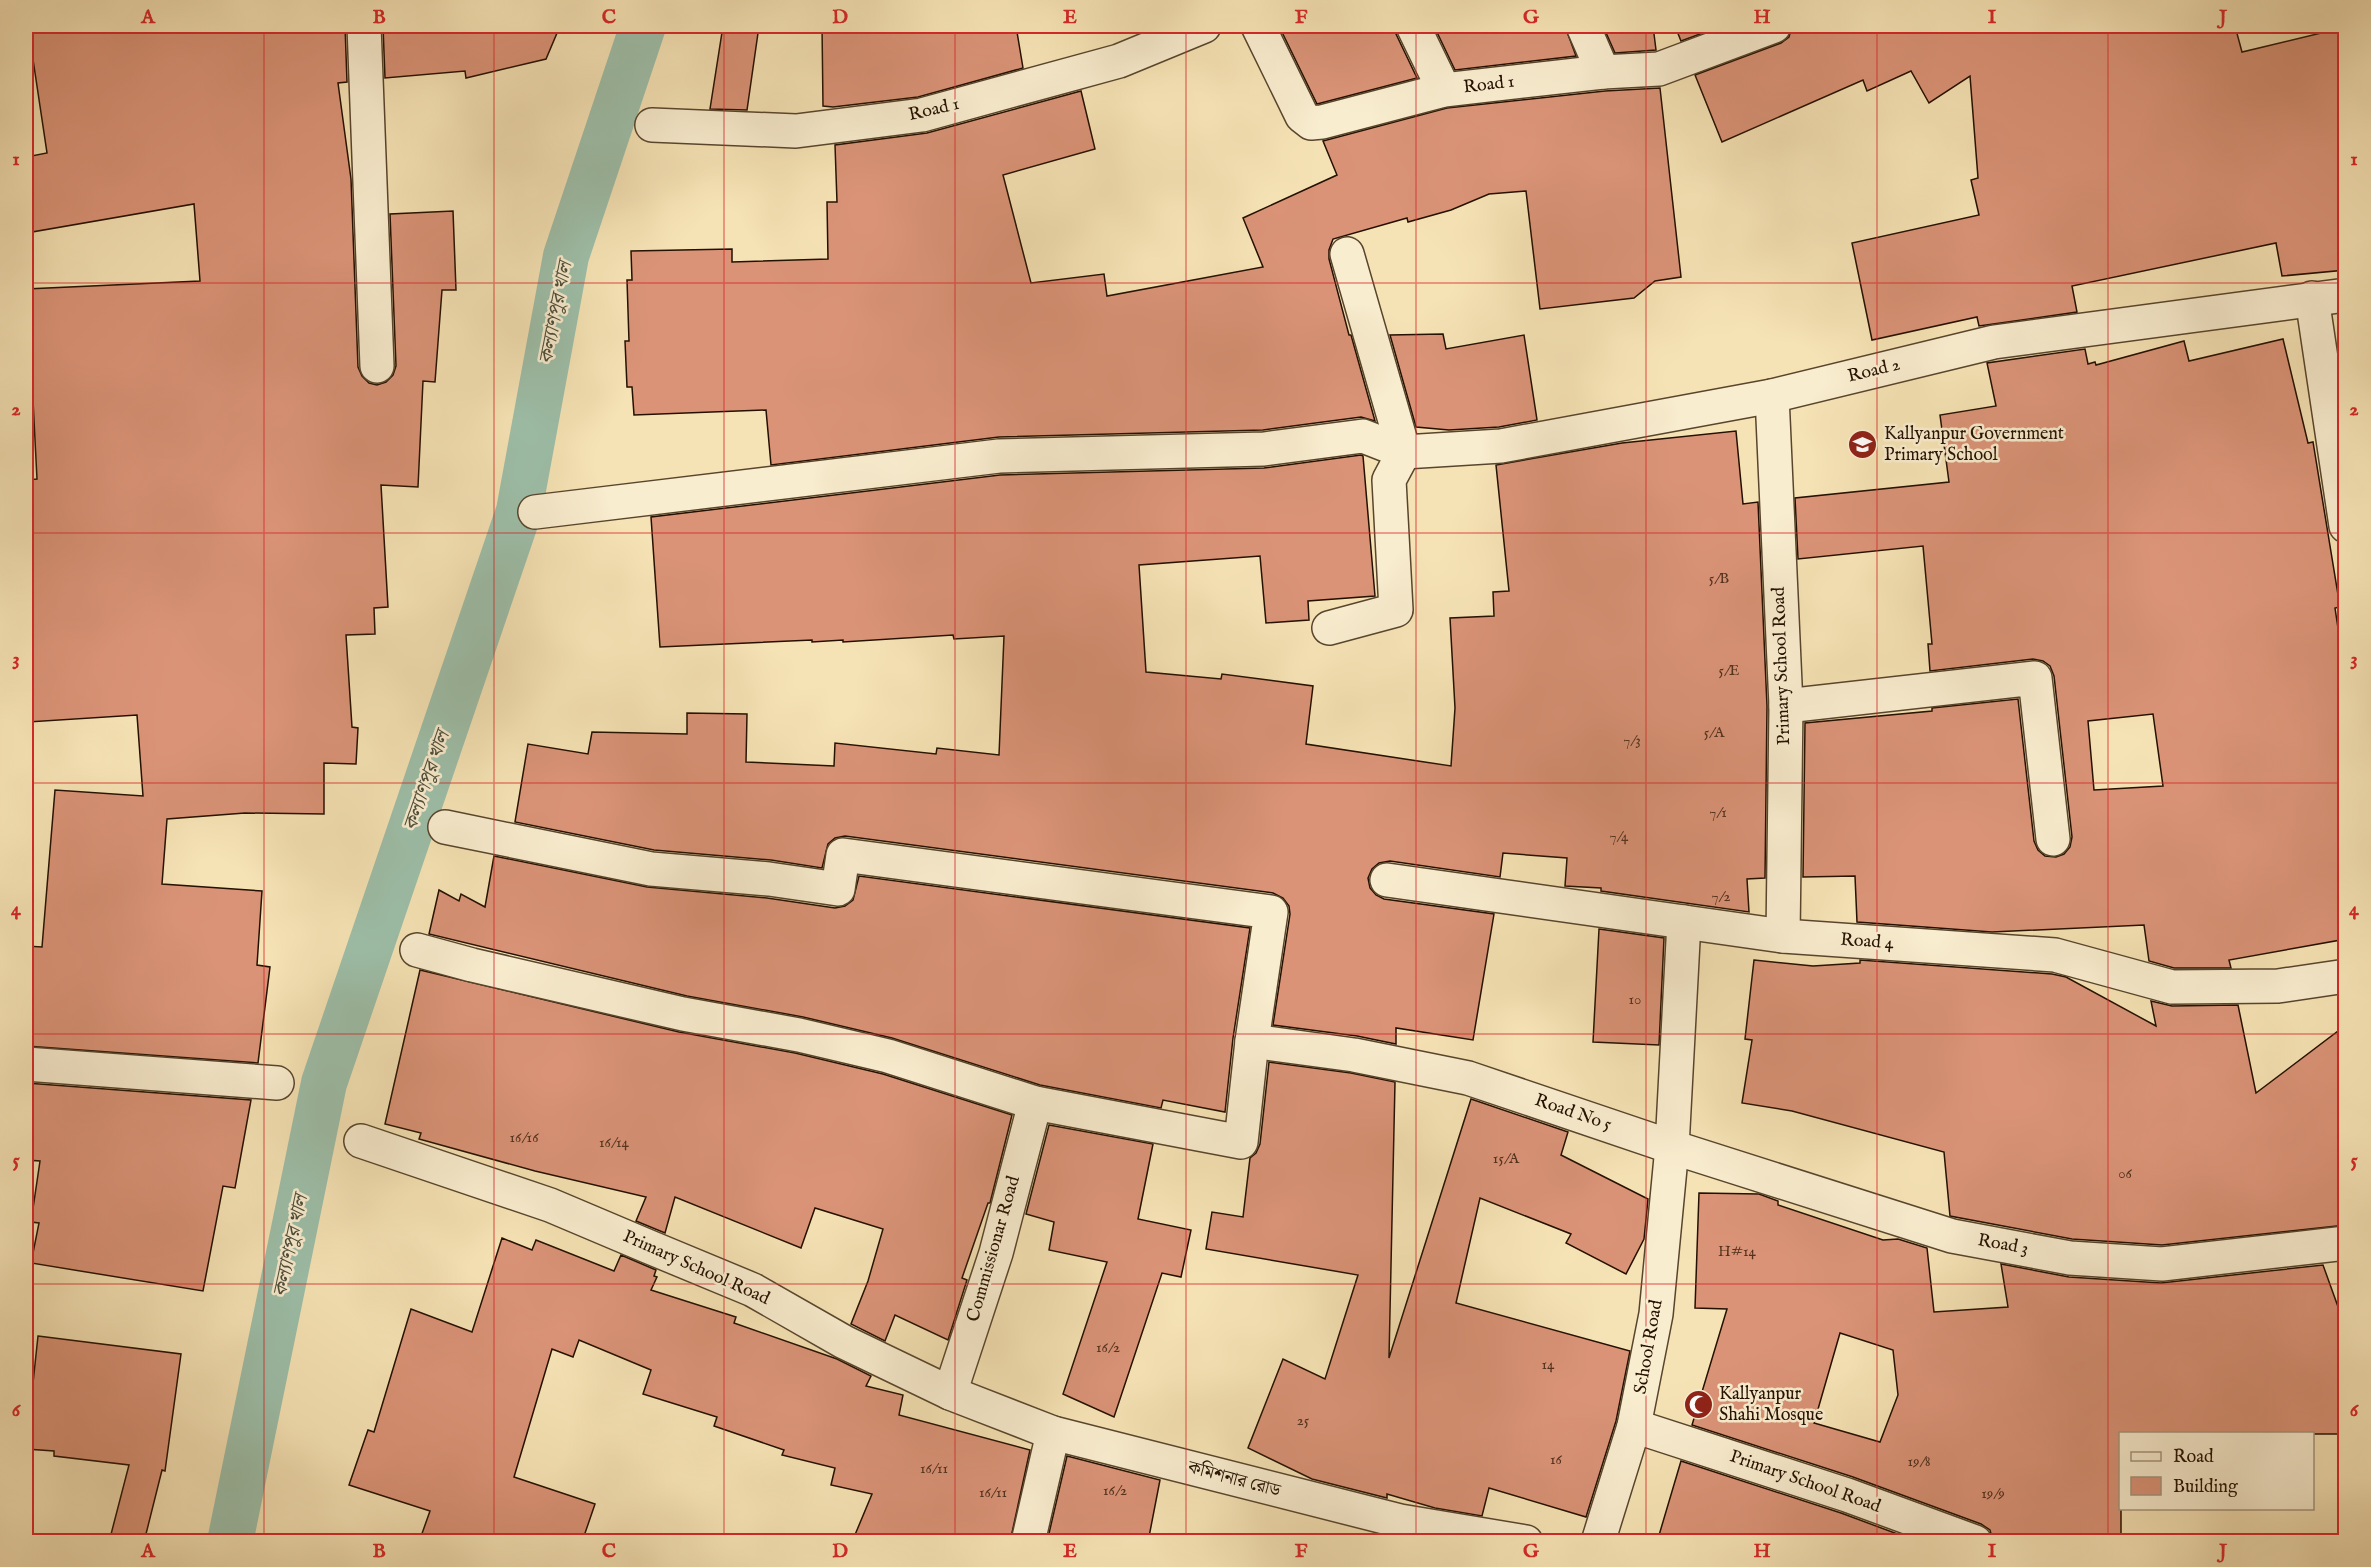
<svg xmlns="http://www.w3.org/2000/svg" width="2371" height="1567" font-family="'IM FELL English','Noto Serif Bengali',serif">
  <rect width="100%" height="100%" fill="#f6e3b5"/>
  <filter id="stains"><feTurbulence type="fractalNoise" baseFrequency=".00333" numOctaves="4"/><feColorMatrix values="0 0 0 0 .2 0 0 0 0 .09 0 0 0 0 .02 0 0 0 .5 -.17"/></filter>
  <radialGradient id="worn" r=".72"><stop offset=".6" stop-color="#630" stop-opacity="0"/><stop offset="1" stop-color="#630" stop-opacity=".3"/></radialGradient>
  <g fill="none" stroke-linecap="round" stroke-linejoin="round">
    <path stroke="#9dbfa9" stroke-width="46" d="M230,1542L324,1083L519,511L566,256L643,26"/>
  </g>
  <g fill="#da9377" stroke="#241000" stroke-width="1.5" fill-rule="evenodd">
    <path d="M28,26H345L347,82L338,83L351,179L358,367L362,376L369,383L377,385L386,382L393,375L396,366L390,214L453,211L456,290H442L435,382L423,381L418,487L381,485L388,607L374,608L375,634L346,635L352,727L358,728L356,764L324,763V814L245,813L167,819L162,884L262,891L257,965L270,967L258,1063L26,1046V946L42,947L55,790L143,796L137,715L28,722L26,684V480L37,479L31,361L26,362V289L200,281L194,204L26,233V157L47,153Z"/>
    <path d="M383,26H414V32L498,26H560L546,59L466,78L465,71L385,78Z"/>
    <path d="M723,26H759L747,110L710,109Z"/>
    <path d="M822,26H1016L1023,68L918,97L833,107L823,106Z"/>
    <path d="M1279,26H1394L1396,34L1417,78L1317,104Z"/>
    <path d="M1434,26H1565L1576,56L1455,70Z"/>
    <path d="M1603,26H1653L1656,50L1615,53Z"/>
    <path d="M1675,26H1722L1681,41Z"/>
    <path d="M1792,26H2235L2242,52L2346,27V270L2282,276L2276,243L2072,286L2077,312L1979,326L1977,317L1872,340L1852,243L1979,215L1971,180L1978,178L1970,76L1929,103L1911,71L1867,91L1863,80L1722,142L1695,75L1781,43L1789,37Z"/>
    <path d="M1660,88L1681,277L1655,281L1634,298L1540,309L1526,191L1489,194L1451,210L1408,222L1407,218L1333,239L1329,250V259L1349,335H1351L1375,421L1361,417L1263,430L999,437L771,465L766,410L634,415L632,387H627L625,341H629L627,280H632L631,251L732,249V262L828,259L827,202H837L835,145L927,133L1081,91L1095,149L1003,175L1031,283L1104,274L1107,296L1263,267L1243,218L1337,175L1323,141L1447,108L1605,91Z"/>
    <path d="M1443,334L1446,349L1524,335L1537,420L1499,427L1449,430L1416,427L1390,335Z"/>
    <path d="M2283,339L2308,443L2313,442L2340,607L2335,608L2346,681V939L2229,960L2231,968H2174L2149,961L2144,925L1992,932L1857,922L1855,876L1803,877L1805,723L1932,711V708L2018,699L2034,841L2038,850L2045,856L2056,857L2064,854L2070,847L2072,837L2054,676L2050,666L2043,661L2033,659L1930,671L1928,644H1932L1923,546L1798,559L1795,498L1949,482L1940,415L1996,406L1987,363L2085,349L2088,364L2095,362L2096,365L2184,341L2189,361ZM2153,714L2163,786L2094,790L2088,721Z"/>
    <path d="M1736,431L1743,504L1758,502L1767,706L1765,878L1747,879L1749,912L1601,891V888L1565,886L1567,858L1503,853L1500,877L1390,861L1379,863L1372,869L1368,878L1370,888L1376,895L1384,899L1494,914L1473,1040L1396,1028V1044L1357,1036L1273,1025L1290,914L1289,906L1283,898L1273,893L845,836L835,838L828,844L822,868L771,860L654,850L515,822L528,744L588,754L592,732L687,734V713L747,714L746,762L834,766L835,743L936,754L937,748L999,755L1004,636L954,639L953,635L843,642V640L812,642V640L660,647L651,517L1000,475L1264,468L1361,455L1363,456L1375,596L1308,601L1309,620L1266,623L1260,556L1139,565L1146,672L1221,679L1222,674L1313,686L1306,744L1451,766L1455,708L1450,618L1494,616L1493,592L1509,591L1496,465L1622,443Z"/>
    <path d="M494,856L647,887L767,898L835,908L845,906L853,900L859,876L1250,928L1233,1038L1225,1112L1163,1100L1161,1108L1040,1085L892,1038L803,1017L687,996L429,934L439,890L459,901L461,894L485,907Z"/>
    <path d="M1599,929L1664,938L1659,1045L1593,1042Z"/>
    <path d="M1754,960L1813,966L1860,963V960L2052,974L2066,977L2156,1026L2151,1001L2172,1006L2238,1005L2256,1093L2346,1025V1225L2162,1245L2072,1239L1950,1216L1944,1152L1792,1111L1742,1103L1752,1040L1745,1039Z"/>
    <path d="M420,970L679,1032L795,1053L883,1074L1012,1115L990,1203H988L962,1278L967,1280L948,1340L895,1315L885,1341L851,1324L868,1281L883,1229L815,1208L801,1248L675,1197L665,1233L636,1221L646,1197L535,1171L419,1139L421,1133L385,1124Z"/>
    <path d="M1269,1062L1351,1073L1395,1082L1389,1358L1471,1099L1568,1132L1561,1155L1648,1199L1644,1239L1626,1274L1566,1243L1571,1234L1480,1198L1456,1303L1630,1351L1616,1421L1586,1517L1489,1488L1482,1516L1435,1508L1387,1494V1498L1312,1479L1248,1448L1283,1359L1325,1379L1358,1275L1206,1249L1212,1212L1243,1217L1250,1158L1256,1153L1260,1144Z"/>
    <path d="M26,1083L251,1100L235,1188L223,1186L203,1291L31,1263L39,1223L31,1222L40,1161L26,1160Z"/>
    <path d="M1049,1125L1153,1144L1138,1219L1191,1230L1181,1277L1162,1273L1114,1417L1063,1394L1107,1262L1049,1250L1054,1222L1026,1214Z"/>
    <path d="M1699,1193L1759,1194L1778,1201V1205L1883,1240L1898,1239L1927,1248L1934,1312L2008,1307L2001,1264L2069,1277L2161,1283L2323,1265L2346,1329V1434H2121V1542H1993L1990,1530L1981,1524L1853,1477L1692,1425L1727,1309L1695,1308ZM1840,1333L1893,1350L1898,1395L1880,1442L1814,1423Z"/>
    <path d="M502,1238L532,1250L536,1240L614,1271L621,1255L656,1270L654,1276L657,1277L651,1290L736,1317L734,1323L837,1359L871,1376L866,1386L903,1395L899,1415L1030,1450L1010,1542H852L872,1494L831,1485L835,1468L782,1455L784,1450L714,1426L717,1417L643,1394L651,1370L579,1340L573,1357L552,1349L514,1477L595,1504L582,1542H419L430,1511L349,1485L368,1430L374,1432L411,1309L472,1332Z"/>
    <path d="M38,1336L181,1354L165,1471L162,1470L144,1542H109L129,1465L54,1456V1451L26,1449Z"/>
    <path d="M1067,1456L1160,1480L1148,1542H1047Z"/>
    <path d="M1681,1461L1841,1513L1919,1542H1657Z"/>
  </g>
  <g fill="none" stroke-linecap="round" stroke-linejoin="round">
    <defs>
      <g id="minor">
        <path d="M364,26L377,366"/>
        <path d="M1258,26L1302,116L1311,123L1322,122L1444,90L1603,72L1659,69L1774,26"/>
        <path d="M1413,26L1444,90"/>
        <path d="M1583,26L1603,72"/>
        <path d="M652,125L796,131L922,115L1119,61L1204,26"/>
        <path d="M2312,298L2346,526"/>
        <path d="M1772,396L1786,706L1783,936"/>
        <path d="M535,512L999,456L1264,449L1363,436L1404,452L1501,446L1772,396L1994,342L2346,295"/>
        <path d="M1329,628L1396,610L1389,480L1404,452L1347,254"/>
        <path d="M1786,706L2035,678L2053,839"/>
        <path d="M1387,880L1783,936L2055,955L2172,987L2278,986L2346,976"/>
        <path d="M417,950L472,965L683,1014L799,1035L888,1056L1035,1103L1241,1142L1252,1041L1271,912L843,855L838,889L769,879L651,869L445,827"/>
        <path d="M1252,1041L1354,1055L1468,1078L1672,1147L1952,1236L2070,1258L2162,1264L2346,1243"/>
        <path d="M26,1064L277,1083"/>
        <path d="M361,1141L550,1205L647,1246L753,1290L844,1342L950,1393L1053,1433L1400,1521L1526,1542"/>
        <path d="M950,1393L996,1253L1035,1103"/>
        <path d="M1634,1426L1847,1495L1975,1542"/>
        <path d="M1028,1542L1053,1433"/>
        <path d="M1598,1542L1634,1426L1656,1314L1672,1147L1684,922"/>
      </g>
    </defs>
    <use href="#minor" stroke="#58452d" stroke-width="36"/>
    <use href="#minor" stroke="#f9edcf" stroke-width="33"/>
  </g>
  <path fill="none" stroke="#d62828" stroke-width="1.5" stroke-opacity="0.55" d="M264,26V1542M494,26V1542M724,26V1542M955,26V1542M1186,26V1542M1416,26V1542M1646,26V1542M1877,26V1542M2108,26V1542M26,283H2346M26,533H2346M26,783H2346M26,1034H2346M26,1284H2346"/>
  <defs>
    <symbol id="school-disc" viewBox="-11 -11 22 22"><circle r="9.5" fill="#8f2418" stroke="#f9edcf"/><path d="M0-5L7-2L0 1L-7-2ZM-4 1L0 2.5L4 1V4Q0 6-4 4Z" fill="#fff"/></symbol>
    <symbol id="mosque-disc" viewBox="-11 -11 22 22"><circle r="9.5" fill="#8f2418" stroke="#f9edcf"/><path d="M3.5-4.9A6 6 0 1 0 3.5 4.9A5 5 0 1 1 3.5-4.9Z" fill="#fff"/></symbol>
  </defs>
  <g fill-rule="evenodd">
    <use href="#school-disc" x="1846" y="428" width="33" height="33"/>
    <use href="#mosque-disc" x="1682" y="1388" width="33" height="33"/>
  </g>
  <g text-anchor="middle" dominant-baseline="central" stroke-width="5" stroke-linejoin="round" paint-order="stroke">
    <g font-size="15" fill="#52311e">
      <text x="1719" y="578">5/B</text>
      <text x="1729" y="670">5/E</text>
      <text x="1714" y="732">5/A</text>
      <text x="1632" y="740">7/3</text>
      <text x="1718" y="812">7/1</text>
      <text x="1619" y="836">7/4</text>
      <text x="1721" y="896">7/2</text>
      <text x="1635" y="999">10</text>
      <text x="524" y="1137">16/16</text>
      <text x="614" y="1142">16/14</text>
      <text x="1506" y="1158">15/A</text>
      <text x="2125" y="1173">06</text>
      <text x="1737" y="1251">H#14</text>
      <text x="1108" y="1347">16/2</text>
      <text x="1548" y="1364">14</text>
      <text x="1303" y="1420">25</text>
      <text x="1556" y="1459">16</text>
      <text x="1919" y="1461">19/8</text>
      <text x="934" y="1468">16/11</text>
      <text x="1115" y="1490">16/2</text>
      <text x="993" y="1492">16/11</text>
      <text x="1993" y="1493">19/9</text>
    </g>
    <g font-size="18" fill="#241000" stroke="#f9edcf">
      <text transform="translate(1489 85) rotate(-7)">Road 1</text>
      <text transform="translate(934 110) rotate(-13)">Road 1</text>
      <text transform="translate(1874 371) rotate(-14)">Road 2</text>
      <text transform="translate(1782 666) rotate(-92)">Primary School Road</text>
      <text transform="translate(1867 942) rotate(4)">Road 4</text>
      <text transform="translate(1573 1113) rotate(19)">Road No 5</text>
      <text transform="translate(2003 1245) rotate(10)">Road 3</text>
      <text transform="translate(994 1249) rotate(-74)">Commissionar Road</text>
      <text transform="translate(696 1268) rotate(24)">Primary School Road</text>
      <text transform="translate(1649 1347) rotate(-80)">School Road</text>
      <text transform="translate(1234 1480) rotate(15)">কমিশনার রোড</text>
      <text transform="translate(1805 1482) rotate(19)">Primary School Road</text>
    </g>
    <g font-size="18" fill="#241000" stroke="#f9edcf" text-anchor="start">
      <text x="1884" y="434">Kallyanpur Government<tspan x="1884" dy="21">Primary School</tspan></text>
      <text x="1719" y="1394">Kallyanpur<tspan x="1719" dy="21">Shahi Mosque</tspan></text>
    </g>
    <g font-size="20" font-style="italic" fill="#4e4d3b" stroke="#f9edcf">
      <text transform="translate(556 313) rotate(-79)">কল্যাণপুর খাল</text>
      <text transform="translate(427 781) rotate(-71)">কল্যাণপুর খাল</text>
      <text transform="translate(291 1246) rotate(-78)">কল্যাণপুর খাল</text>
    </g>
  </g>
  <rect width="2371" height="1567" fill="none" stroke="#f6e3b5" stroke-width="66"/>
  <rect x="2119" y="1432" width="195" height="78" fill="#f9edcf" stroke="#a4957c" stroke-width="1.5"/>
  <rect x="2131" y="1452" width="30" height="9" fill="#f9edcf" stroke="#a4957c" stroke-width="1.5"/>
  <text x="2173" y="1462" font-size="18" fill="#241000">Road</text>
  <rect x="2131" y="1477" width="30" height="18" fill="#da9377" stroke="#a4957c" stroke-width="1.5"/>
  <text x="2173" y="1492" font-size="18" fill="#241000">Building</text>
  <rect x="33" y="33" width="2305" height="1501" fill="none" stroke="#d62828" stroke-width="2"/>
  <g font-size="20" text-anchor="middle" font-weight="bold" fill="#d62828">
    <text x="148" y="23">A</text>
    <text x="379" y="23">B</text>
    <text x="609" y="23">C</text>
    <text x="840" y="23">D</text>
    <text x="1070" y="23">E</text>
    <text x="1301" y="23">F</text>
    <text x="1531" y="23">G</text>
    <text x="1762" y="23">H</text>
    <text x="1992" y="23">I</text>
    <text x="2223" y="23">J</text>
    <text x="16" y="165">1</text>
    <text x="2354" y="165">1</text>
    <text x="16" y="415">2</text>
    <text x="2354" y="415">2</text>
    <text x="16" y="665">3</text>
    <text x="2354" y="665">3</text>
    <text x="16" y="915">4</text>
    <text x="2354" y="915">4</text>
    <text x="16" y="1166">5</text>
    <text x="2354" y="1166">5</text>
    <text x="16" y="1416">6</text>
    <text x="2354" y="1416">6</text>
    <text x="148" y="1557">A</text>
    <text x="379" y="1557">B</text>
    <text x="609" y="1557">C</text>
    <text x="840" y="1557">D</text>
    <text x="1070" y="1557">E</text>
    <text x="1301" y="1557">F</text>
    <text x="1531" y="1557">G</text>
    <text x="1762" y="1557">H</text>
    <text x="1992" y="1557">I</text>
    <text x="2223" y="1557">J</text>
  </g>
  <rect width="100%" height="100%" filter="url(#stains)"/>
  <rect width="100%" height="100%" fill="url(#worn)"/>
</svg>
